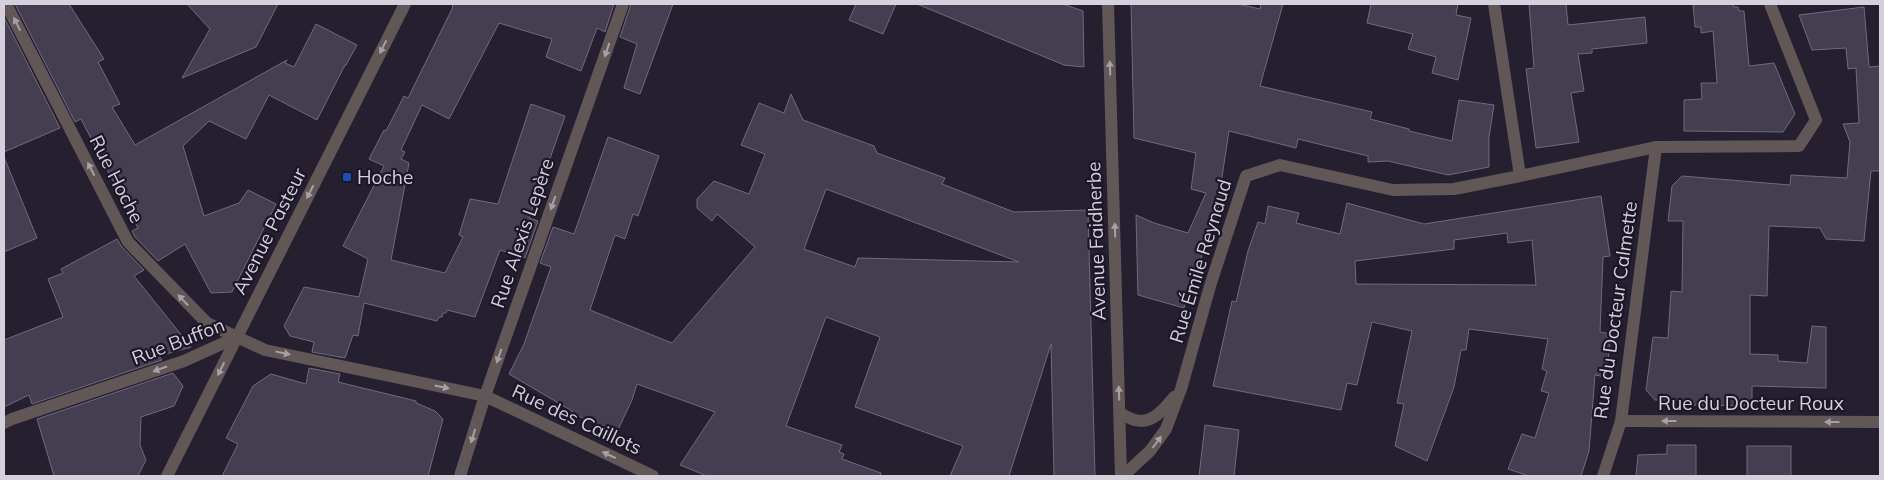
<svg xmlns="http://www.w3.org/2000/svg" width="1884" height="480" font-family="Mulish,sans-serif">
  <rect width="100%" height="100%" fill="#261f30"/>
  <g fill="#453e51" stroke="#71697d" fill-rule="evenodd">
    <path d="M15,4H69L104,59L98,62L120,104L112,107L135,145L287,60L285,63L294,67L316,24L357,45L346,65H345L317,120L269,95L246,139L209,121L183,146L204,216L239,203L248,190L276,204L232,292L211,293L185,244L158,261L135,237L132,231L138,228L125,204L81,119L75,122Z"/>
    <path d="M187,4H278L256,47L182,78L210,29Z"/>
    <path d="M453,4H614L605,32L597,28L581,71L546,57L552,39L499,23L449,119L422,105L401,150L405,152L401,159L409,163L391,260L445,273L463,237L459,235L470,199L498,204L531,104L565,116L529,218L538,221L525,258L500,250L475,317L447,310L446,313H443L442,317H439L437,321L364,303L358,336L353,335L345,358L312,352L314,342L290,336L284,326L304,287L359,297L368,259L343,246L384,166L369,159L384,130L386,131L404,96L408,98L452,9Z"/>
    <path d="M631,4H673L640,94L624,88L637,44L620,37Z"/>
    <path d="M856,4H896L883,34L849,20Z"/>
    <path d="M917,4H1063L1083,11L1084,67L1064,65Z"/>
    <path d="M1131,4H1238L1260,9L1261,4H1283L1260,86L1372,112L1370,119L1409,129V131L1452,141L1459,100L1494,105L1489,137V167L1448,175L1388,161L1368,162V156L1298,139L1296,148L1229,131L1220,190L1224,191L1184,308L1138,295L1136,215L1154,223L1188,233L1206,193L1191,189L1196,153L1134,138Z"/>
    <path d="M1371,4H1458L1456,15L1471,18L1458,80L1432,73L1436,57L1408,49L1413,34L1367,23Z"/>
    <path d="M1529,4H1566L1568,25L1645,17L1647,43L1592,49V53L1578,54L1584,91L1571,93L1579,142L1536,148L1526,69L1534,68Z"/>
    <path d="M1693,4H1733L1734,7H1738L1739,11H1744L1749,66L1774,63L1795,114L1783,132L1684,131V100L1702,99L1701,83H1717L1713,31L1701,33V27H1695Z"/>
    <path d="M1864,7L1869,67L1880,66V171H1871L1864,241L1826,239L1820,228L1769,226L1767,296L1750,295V354L1778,355V361L1807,363L1812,326L1826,327V388L1752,386V406L1690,405L1691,400H1655L1646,390L1653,337L1668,338L1671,291L1682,292L1683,221H1668L1672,186L1682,176L1790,185L1791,175L1847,178L1850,142L1843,124L1859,123L1856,68L1848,69L1846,48L1812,50L1799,15Z"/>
    <path d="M4,17L60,128L4,152Z"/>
    <path d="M791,94L803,120L874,146L877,153L945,178L942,184L1014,212L1088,210L1095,476H1054L1051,344L1009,476H950L963,446L855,407L880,337L826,317L786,426L842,445L839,452L844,454L842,459L881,473L880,476H707L680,465L715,412L637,384L632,400L616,434L572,413V411L509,374L524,344L551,267L540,263L553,227L574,234L608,137L659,156L638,216L633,214L625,239L615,235L590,310L672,343L755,247L717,214L712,221L697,208V199L714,181L749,194L765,154L741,145L759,103L784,113ZM826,189L874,207L1019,262L858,258L855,267L804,249Z"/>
    <path d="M4,157L37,238L4,252Z"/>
    <path d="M1601,196L1610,256L1603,257L1600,332L1611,334L1606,377L1595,375L1589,451L1581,476H1529L1508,469L1522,434L1535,438L1549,393L1541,391L1547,371L1542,369L1548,339L1469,329L1466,350H1461L1454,387L1427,461L1395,446L1404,404L1397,403L1412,331L1372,322L1357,385L1347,383L1341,410L1213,386L1232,301L1236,302L1248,251L1258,222L1265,224L1268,206L1299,213L1296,223L1340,234L1347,203L1424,224ZM1507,233L1508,243L1532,240L1536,285L1356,284L1355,261L1454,249V240Z"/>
    <path d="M117,239L122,247L144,270L134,276L191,347L159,356L162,360L32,404L29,395L4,407V340L63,317L48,279L63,273L61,269Z"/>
    <path d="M309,368L340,374L338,382L416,401V403L435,411L443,419L428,476H222L238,444L226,438L253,386L271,374L306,384Z"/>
    <path d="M173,373L183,386L174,406L141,417L140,445L146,460L138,476H54L37,419Z"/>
    <path d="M1205,425L1239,430L1234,476H1199Z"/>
    <path d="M1667,445H1696V476H1636L1638,455L1667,454Z"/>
    <rect x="1747" y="446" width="44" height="30"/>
  </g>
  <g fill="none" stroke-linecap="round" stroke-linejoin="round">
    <g stroke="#625757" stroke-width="12">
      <path d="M6,4L128,242L207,323L265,350L485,396L653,476"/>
      <path d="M1520,176L1656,147L1799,146L1816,120L1770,4"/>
      <path d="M1120,413C1124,415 1130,419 1135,420C1152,425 1165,408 1174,397"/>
      <path d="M1621,421L1880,422"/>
      <path d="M4,423L12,419L184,361L237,337"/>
      <path d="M460,476L485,396L623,4"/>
      <path d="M1123,476L1150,451L1166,429L1181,389L1210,286L1246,176L1280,165L1393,190L1454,189L1520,176L1494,4"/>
      <path d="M1603,476L1621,421L1656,147"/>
    </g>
    <g stroke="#625757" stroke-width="12">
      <path d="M1108,4L1121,476"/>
      <path d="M167,476L405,4"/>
    </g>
  </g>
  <defs><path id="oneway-solid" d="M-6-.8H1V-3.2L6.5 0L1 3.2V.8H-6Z" transform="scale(1.25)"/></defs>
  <g fill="#a6a0a7">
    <use href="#oneway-solid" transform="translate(17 24) rotate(-117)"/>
    <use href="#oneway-solid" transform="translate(383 47) rotate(117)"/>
    <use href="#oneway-solid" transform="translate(607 50) rotate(109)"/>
    <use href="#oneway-solid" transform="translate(1110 68) rotate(-92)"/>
    <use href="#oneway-solid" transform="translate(91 169) rotate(-117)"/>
    <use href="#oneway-solid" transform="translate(310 192) rotate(117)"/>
    <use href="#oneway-solid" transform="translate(553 203) rotate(109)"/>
    <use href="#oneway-solid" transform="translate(1115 230) rotate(-92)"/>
    <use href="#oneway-solid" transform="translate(183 300) rotate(-133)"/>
    <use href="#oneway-solid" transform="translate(283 353) rotate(12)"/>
    <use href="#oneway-solid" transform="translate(499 356) rotate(109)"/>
    <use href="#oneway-solid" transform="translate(160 369) rotate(161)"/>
    <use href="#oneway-solid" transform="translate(221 369) rotate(116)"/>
    <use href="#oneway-solid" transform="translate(442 387) rotate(12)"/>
    <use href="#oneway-solid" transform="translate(1119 393) rotate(-92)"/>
    <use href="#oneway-solid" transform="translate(1669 421) rotate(-180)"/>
    <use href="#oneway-solid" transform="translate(1832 422) rotate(-180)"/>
    <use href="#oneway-solid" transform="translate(473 436) rotate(107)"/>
    <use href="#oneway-solid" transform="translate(1157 442) rotate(-53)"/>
    <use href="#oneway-solid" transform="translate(609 455) rotate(-155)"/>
  </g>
  <rect fill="#1a4fb4" stroke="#1d1626" stroke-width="2" x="342" y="172" width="10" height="10" rx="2.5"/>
  <g text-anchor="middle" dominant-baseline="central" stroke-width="4.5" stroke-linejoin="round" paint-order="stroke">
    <g font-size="19" fill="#d4d0dc" stroke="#1d1626" text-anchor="start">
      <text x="357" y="177">Hoche</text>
    </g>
    <g font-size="19" fill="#d4d0dc" stroke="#1d1626">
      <text transform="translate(117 179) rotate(63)">Rue Hoche</text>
      <text transform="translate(269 231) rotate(-63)">Avenue Pasteur</text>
      <text transform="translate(522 233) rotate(-71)">Rue Alexis Lepère</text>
      <text transform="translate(1096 241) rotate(-92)">Avenue Faidherbe</text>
      <text transform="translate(1200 261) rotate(-73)">Rue Émile Reynaud</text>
      <text transform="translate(1615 310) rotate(-82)">Rue du Docteur Calmette</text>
      <text transform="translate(178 341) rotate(-21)">Rue Buffon</text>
      <text x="1751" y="403">Rue du Docteur Roux</text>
      <text transform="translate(577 419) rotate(25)">Rue des Caillots</text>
    </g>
  </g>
  <rect width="1884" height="480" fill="none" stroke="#d4d0dc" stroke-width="10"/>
</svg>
